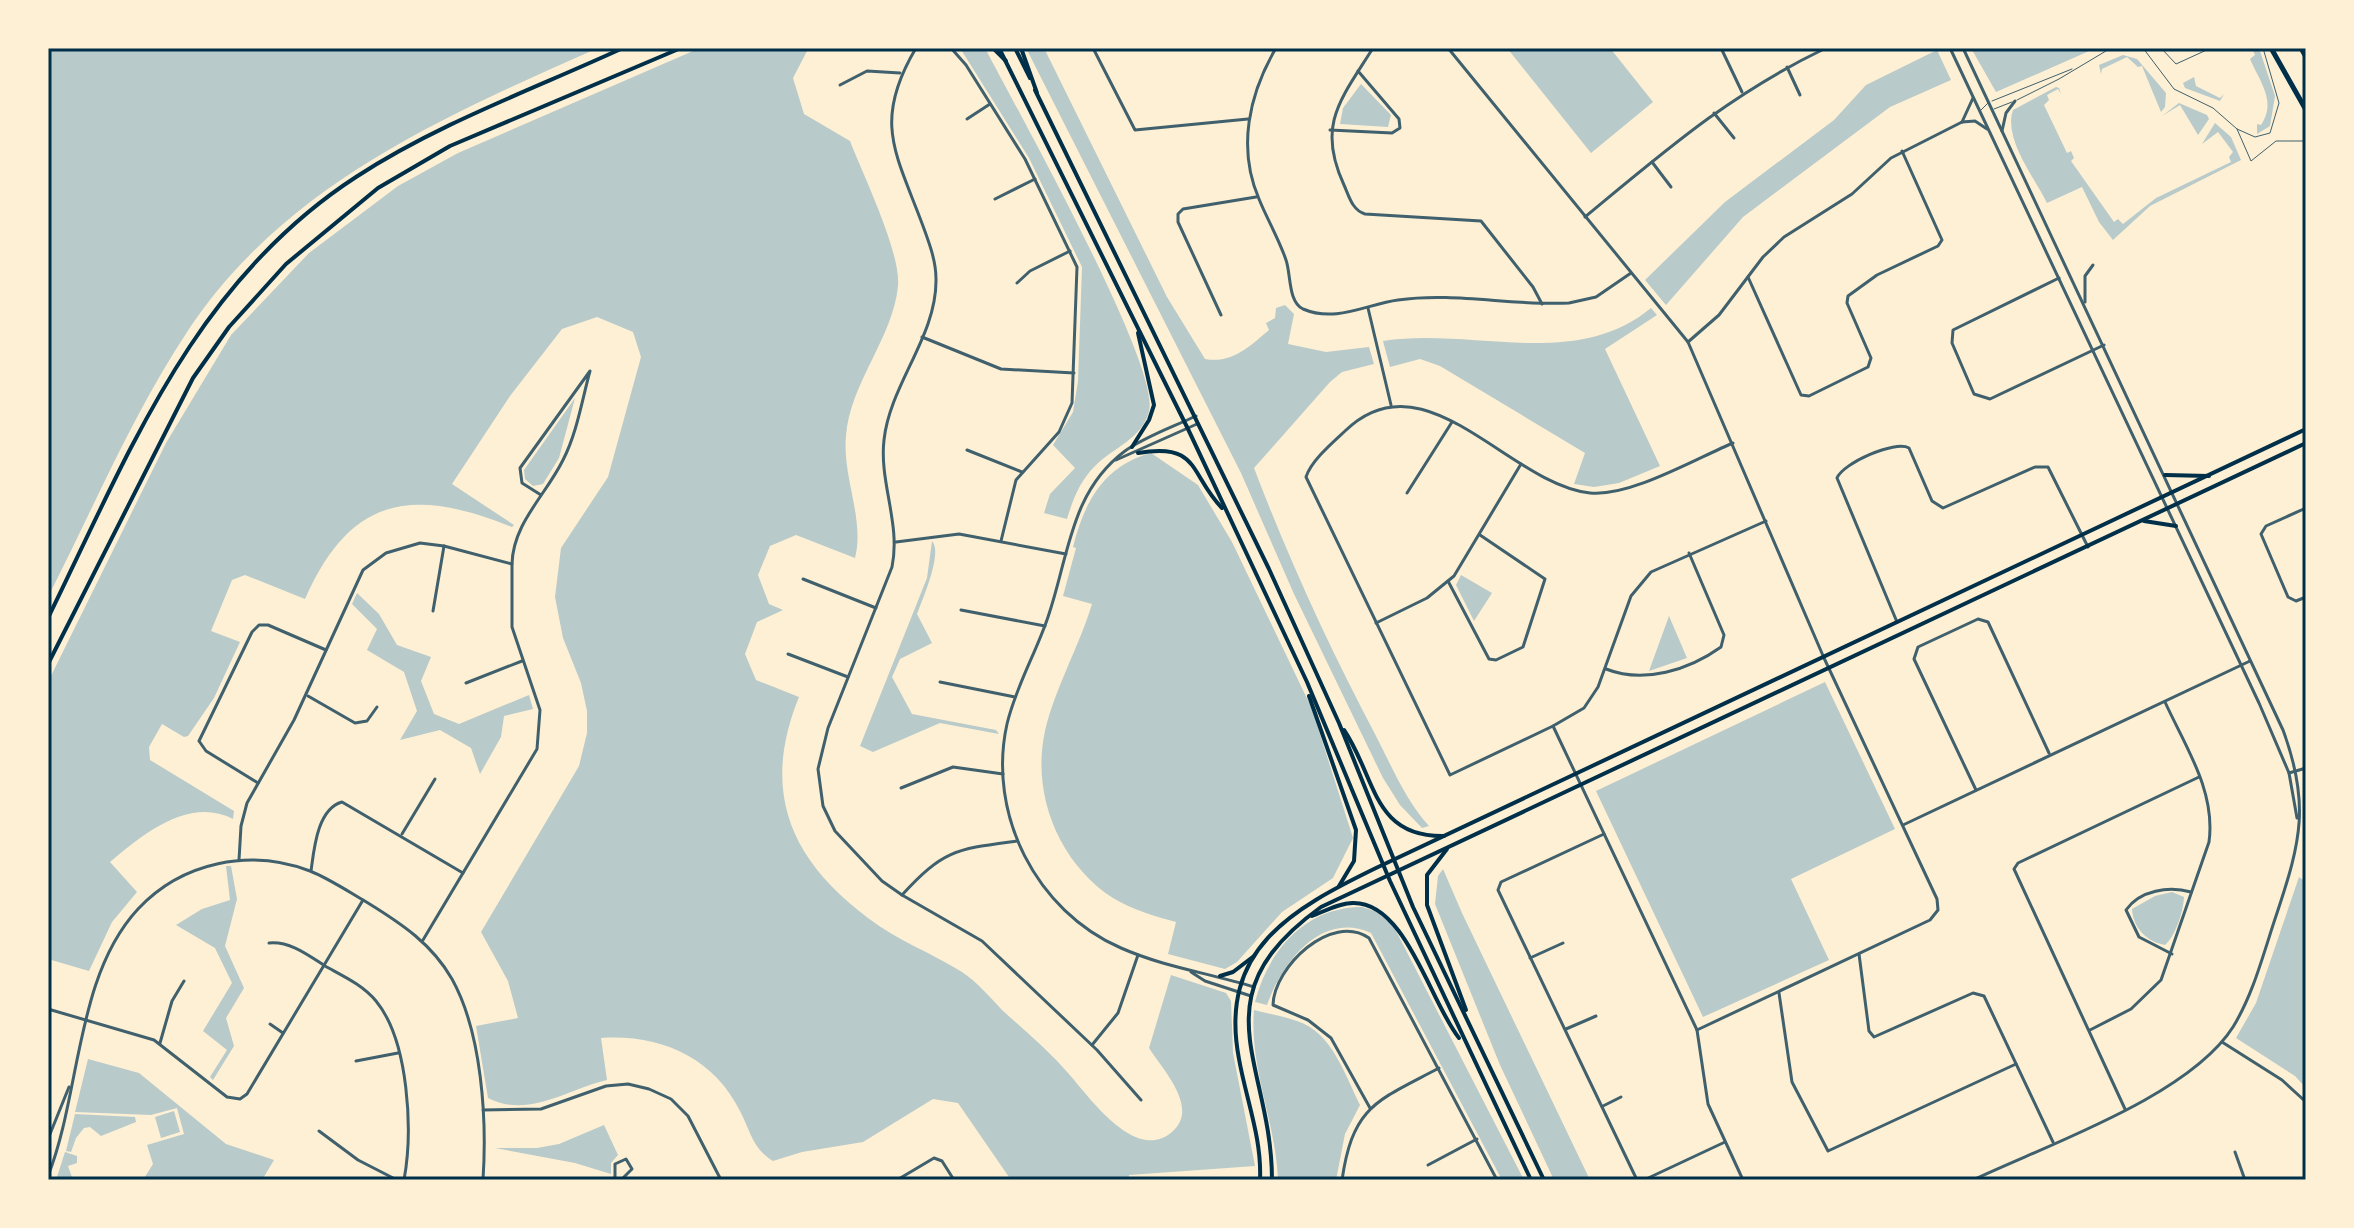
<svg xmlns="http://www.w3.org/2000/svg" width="2354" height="1228" font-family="Inter,sans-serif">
  <rect width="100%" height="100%" fill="#fdf0d5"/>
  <g fill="#b9caca">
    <path d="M48,48H598C445,116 286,184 189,329C133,413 94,507 48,597Z"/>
    <path d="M700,48H815L807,51L793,78L804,114L850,141C863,175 901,252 898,286C893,338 850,383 846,436C842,476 865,520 855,558L796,535L770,546L758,575L769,604L783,610L757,622L745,654L756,680L799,697C761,790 789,859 868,918C896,940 932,953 962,972C977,982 990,997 1002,1010C1024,1030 1048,1050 1068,1073C1088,1095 1135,1164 1172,1132C1200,1108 1163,1070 1149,1048L1171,975L1226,993L1231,1001L1233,1053L1255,1166L1129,1175V1180H1011L958,1103L933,1099L863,1142L802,1152L773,1161C752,1148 751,1132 740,1111C713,1057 660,1034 601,1038L607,1080C568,1089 528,1119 488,1098L476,1026L518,1018L508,981L481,932L579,766L587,733V711L581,683L563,638L555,597L561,548L608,477L641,357L633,332L597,317L562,329L510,396L452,484L514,525L512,527C413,487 351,495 305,599L245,575L232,580L211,631L240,642L214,698L188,736L184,737L162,724L149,747L150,760L234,811L233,819C189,796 142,835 110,862L137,892L112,922L89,971L48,959V682L166,443L231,335L309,253L398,186L458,153Z"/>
    <path d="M960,48H985C1014,104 1161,366 1149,411C1142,439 1114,447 1095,466C1080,481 1073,499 1067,519L1044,513L1050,494L1075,468L1053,445L1073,412L1078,381L1082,267L1029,158Z"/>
    <path d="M1026,48H1044L1167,297L1205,359C1232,364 1250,346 1269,330L1266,323L1275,318L1276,308L1285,305L1294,314L1288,344L1326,352L1369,347L1374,364L1342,372L1330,382L1254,468C1289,560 1330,649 1376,736C1392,767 1406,801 1429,826L1422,828L1400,805L1383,778L1294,594L1241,473Z"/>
    <path d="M1507,48H1610L1653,102L1591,153Z"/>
    <path d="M1971,48H2096L1996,92Z"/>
    <path d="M2252,48H2259L2275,96L2270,126L2257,134V124L2261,125C2277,102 2260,82 2250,59L2255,55Z"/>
    <path d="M1937,50L1951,80L1890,107L1743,217L1666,305L1645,280L1725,202L1834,120L1866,85Z"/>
    <path d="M2123,55L2137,59L2166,93L2165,107L2161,112L2142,66L2138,67L2127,57L2102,69L2101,74L2099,65Z"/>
    <path d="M2194,77L2196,86L2220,98L2224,94L2220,101L2185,88L2183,83Z"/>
    <path d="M1361,84L1391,115L1388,127L1340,124L1343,108Z"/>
    <path d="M2056,87L2059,88L2061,94L2058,89L2047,95L2049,100L2044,105L2067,153L2071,151L2074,158L2071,161L2114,222L2118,219L2123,224L2156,198L2231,162L2229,157L2233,152L2218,132L2202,144L2215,123L2231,137L2241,160L2150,206L2113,240L2099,222L2082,187L2047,203C2035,178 2003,139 2013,110Z"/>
    <path d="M2179,103L2207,115L2209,119L2198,135L2180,105L2162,116Z"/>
    <path d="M1651,308L1657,315L1605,349L1660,466L1619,483L1594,487L1574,484L1585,453L1440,366L1420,359L1390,367L1383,341C1472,327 1575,371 1651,308Z"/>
    <path d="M575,398L559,458L543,484L533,486L525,479L524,470Z"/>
    <path d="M1151,453L1198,485L1232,542L1312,709L1353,838L1333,878L1282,912L1237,962L1225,969L1168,954L1176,922C1154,916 1133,910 1113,898C1059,863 1031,794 1045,731C1055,688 1079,647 1092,604L1063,596L1076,548L1073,547C1084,503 1103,466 1151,453Z"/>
    <path d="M932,541C943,552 923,598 917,614L932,643L900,659L892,677L912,714L996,730L999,734L940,723L873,752L860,746L927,578Z"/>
    <path d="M1461,575L1492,593L1474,621L1456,585Z"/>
    <path d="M357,593L379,614L397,645L431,657L421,681L434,714L459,724L529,695L533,709L504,716L501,737L480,774L471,748L440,730L400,740L417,711L404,672L367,650L377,629L352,604Z"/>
    <path d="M1669,616L1687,658L1649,671Z"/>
    <path d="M1825,682L1895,829L1791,879L1829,960L1703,1017L1596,791Z"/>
    <path d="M226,866H231L237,899L225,946L244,988L226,1018L234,1046L213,1080L210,1077L227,1050L203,1031L232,983L215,948L176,925L202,909L230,900Z"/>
    <path d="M1443,869L1462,913L1590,1180H1554L1500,1065L1435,904L1438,876Z"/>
    <path d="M2299,877L2306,882V1088L2295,1076L2236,1038L2256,1003Z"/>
    <path d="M2172,892L2184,897C2183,912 2176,935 2165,945C2147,942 2133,928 2132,909L2155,896Z"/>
    <path d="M1362,907L1375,911L1393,925L1524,1180H1502L1371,933C1320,910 1281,965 1267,1005L1255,1002C1268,951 1305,907 1362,907Z"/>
    <path d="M1254,1010C1269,1014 1283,1016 1297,1021C1332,1032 1345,1075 1360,1105L1345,1134L1336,1180H1278C1276,1123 1249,1067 1254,1010Z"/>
    <path d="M88,1059L139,1073L226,1144L274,1160L262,1180H143L153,1164L147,1145L184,1134L177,1108L151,1115L75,1112Z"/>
    <path d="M174,1111L180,1132L161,1138L155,1117Z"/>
    <path d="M75,1114L135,1117L136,1122L101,1136L90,1127L84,1128L76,1138L71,1152L66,1151Z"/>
    <path d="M604,1125L618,1155L611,1163V1174L575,1163L495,1148H537L559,1144Z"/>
    <path d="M65,1152L77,1156V1163L68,1166L73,1180H56Z"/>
  </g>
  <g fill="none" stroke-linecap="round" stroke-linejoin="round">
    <g stroke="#3f606c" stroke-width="1">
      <path d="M2143,48L2174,89L2213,108L2237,129L2255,137L2270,133L2279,103L2263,48"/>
      <path d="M2161,48L2176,64L2211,48"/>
      <path d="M2017,100L2059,79L2111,48"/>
      <path d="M1992,101L2072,69"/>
      <path d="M1994,109L2012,102"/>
      <path d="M1980,111L1988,103"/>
      <path d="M2237,129L2251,161L2276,141H2306"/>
    </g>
    <g stroke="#3f606c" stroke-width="3">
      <path d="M916,48C872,122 896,153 923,226C929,243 936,260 936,279C937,336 890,384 884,440C879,482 901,524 892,567L828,728L818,769L823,806L835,831L882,881L902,895C944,849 957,849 1017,841"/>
      <path d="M951,48L966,65L1025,159L1077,267L1072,403L1059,432L1016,480L1001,541"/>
      <path d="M1093,48L1135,130L1248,119"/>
      <path d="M1276,48C1249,94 1237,148 1259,199C1267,219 1279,239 1286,260C1291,274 1288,302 1303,309C1336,323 1367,304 1398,300C1454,292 1513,306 1569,303L1596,297L1631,273"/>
      <path d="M1373,48C1341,99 1316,125 1344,185C1349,196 1352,210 1365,214L1481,221L1533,287L1542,304"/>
      <path d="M1448,48L1688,342L1824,658L1937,899L1938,910L1930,920L1697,1030"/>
      <path d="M1721,48L1742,92"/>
      <path d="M1787,67L1800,95"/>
      <path d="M840,85L867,71L900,73"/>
      <path d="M1714,113L1734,138"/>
      <path d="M967,119L990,104"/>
      <path d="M1330,130L1392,133L1400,128L1399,119L1358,71"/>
      <path d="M1652,162L1671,187"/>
      <path d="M995,199L1035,179"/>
      <path d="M1585,217C1666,150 1730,94 1826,48"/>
      <path d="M1748,277L1801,395L1809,396L1868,367L1871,358L1847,303L1848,296L1877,275L1938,246L1942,240L1902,151"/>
      <path d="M2059,278L1953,330L1952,343L1974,394L1990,399L2104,345"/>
      <path d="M1017,283L1030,271L1070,251"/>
      <path d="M1368,308L1391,405"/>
      <path d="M1221,315L1178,222V214L1183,209L1256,197"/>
      <path d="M922,337L1001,369L1074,373"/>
      <path d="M1688,342L1719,315L1763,257L1784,237L1852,194L1891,158L1962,122"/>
      <path d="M1196,416C1173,427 1146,436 1125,451C1070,492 1069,556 1048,617C1036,653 1016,686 1007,724C987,814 1036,911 1121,948C1164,967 1209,973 1254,987"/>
      <path d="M1733,443C1695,459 1630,497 1590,493C1508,484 1425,353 1345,431C1332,443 1311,461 1306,477L1450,775L1553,726L1584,708L1598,687L1631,596L1651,572L1766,521"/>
      <path d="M967,450L1022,472"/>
      <path d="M1116,460L1197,424"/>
      <path d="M1407,493L1452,422"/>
      <path d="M2306,508L2266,526L2261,534L2288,597L2296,601L2306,597"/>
      <path d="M896,542L959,534L1066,554"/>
      <path d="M512,564C513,523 546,495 563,460C577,433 582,400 590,371L520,468L522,483L541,495"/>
      <path d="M803,579L876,608"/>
      <path d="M1448,581L1489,659L1496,660L1523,647L1545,579L1480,535"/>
      <path d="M961,610L1045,626"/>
      <path d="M433,611L444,546"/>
      <path d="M1897,622L1837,478C1843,463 1895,440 1909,448L1932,501L1943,508L2035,467H2048L2088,547"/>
      <path d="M1376,623L1427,598L1454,576L1521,464"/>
      <path d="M788,654L848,677"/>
      <path d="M1606,669C1644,684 1689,670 1721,647L1724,635L1689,553"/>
      <path d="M940,682L1015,697"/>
      <path d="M466,683L522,661"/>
      <path d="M308,696L355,723L367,721L377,707"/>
      <path d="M2289,773L2306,768"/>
      <path d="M258,783L206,751L199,741L252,632L259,625H268L326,650"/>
      <path d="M901,788L953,767L1003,774"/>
      <path d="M1976,790L1914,659L1918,647L1978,619L1988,622L2049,753"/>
      <path d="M1903,825L2250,661"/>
      <path d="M402,834L435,779"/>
      <path d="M1604,834L1501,882L1498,890L1637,1180"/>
      <path d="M239,860L241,826L247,803L294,720L363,570L386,553L420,543L444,546L512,564V627L540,710L537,749L423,940"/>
      <path d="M311,871C314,850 317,809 342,802L463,873"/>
      <path d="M902,895L982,941L1097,1050L1141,1100"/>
      <path d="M269,943C290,941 308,955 325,966C343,976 363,985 376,1001C409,1041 413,1131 404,1180"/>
      <path d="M1859,954L1869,1031L1874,1037L1973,993L1984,996L2053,1142"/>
      <path d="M2172,954L2139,937L2126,910C2140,890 2169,886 2191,892"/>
      <path d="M1530,958L1563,943"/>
      <path d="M1191,972L1205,981L1251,996"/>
      <path d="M1779,993L1792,1082L1828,1151L2016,1064"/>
      <path d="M48,1009L154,1040L227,1097L240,1099L247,1094L363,900"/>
      <path d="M270,1024L283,1033"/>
      <path d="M1566,1029L1596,1016"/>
      <path d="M2090,1030L2131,1009L2161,980L2209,842C2216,791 2185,746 2165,702"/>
      <path d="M2222,1042L2282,1080L2306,1102"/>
      <path d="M160,1043L172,1001L184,981"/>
      <path d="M1092,1045L1118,1013L1138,955"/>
      <path d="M356,1061L398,1053"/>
      <path d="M1603,1106L1621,1097"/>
      <path d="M1370,1108L1331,1038L1308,1020L1273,1005C1274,967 1331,912 1369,938L1497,1180"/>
      <path d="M2125,1109L2014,869L2018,863L2199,777"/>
      <path d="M483,1110L541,1109L606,1086L628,1084L649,1089L671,1099L688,1116L721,1180"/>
      <path d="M319,1131L358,1160L397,1180"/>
      <path d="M2235,1152L2245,1180"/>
      <path d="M1428,1165L1477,1139"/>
      <path d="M615,1180V1164L626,1159L632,1169L621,1180"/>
      <path d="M897,1180L934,1158L942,1161L954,1180"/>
      <path d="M1342,1180C1353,1105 1377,1101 1439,1068"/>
      <path d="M1644,1180L1725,1142"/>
    </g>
    <g stroke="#3f606c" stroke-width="3">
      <path d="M1950,48L2259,703L2289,773L2297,818"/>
      <path d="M1963,48L2283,730C2310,803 2301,841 2277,913C2264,951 2254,993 2233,1027C2189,1096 2049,1144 1973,1180"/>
      <path d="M1962,122L1975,121L1987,129"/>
      <path d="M1962,122L1973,98"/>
      <path d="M2002,131L2006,113L2015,101"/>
      <path d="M2085,302V276L2093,265"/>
      <path d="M1553,726L1697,1030L1708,1104L1743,1180"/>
      <path d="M48,1139L69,1087"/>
      <path d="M48,1176C81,1093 75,977 138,909C182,862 250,848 310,871C330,879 349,892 368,903C402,924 432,944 452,979C482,1033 487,1119 483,1180"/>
    </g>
    <g stroke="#003049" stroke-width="4">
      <path d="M999,48L1188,429L1307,682L1390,881L1531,1180"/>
      <path d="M1015,48L1030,78"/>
      <path d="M1035,90L1269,569L1339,723L1413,907L1544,1180"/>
      <path d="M1132,447L1149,420L1154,405L1138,333"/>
      <path d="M1138,453C1200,442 1189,474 1222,508"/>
      <path d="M2165,475L2209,476"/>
      <path d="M2144,521L2176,526"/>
      <path d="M1309,696L1356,830L1354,861L1339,886"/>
      <path d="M1344,730C1376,777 1372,837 1444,836"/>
      <path d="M1447,849L1427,875V905L1466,1010"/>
      <path d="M1312,916C1325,911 1339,903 1353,903C1406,902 1430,1002 1459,1038"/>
      <path d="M1220,976L1233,972L1254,956"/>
      <path d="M1260,1180C1262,1138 1246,1099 1239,1059C1218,949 1292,909 1376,868L2306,429"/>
      <path d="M1272,1180C1272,1062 1195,998 1321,907L2306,443"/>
    </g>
    <g stroke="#003049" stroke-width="4">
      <path d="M993,48L1006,61"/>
      <path d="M1021,48L1037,93"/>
      <path d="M48,618C129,453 194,282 356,177C439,123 534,89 623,48"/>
      <path d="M48,664L193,378L229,327L286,264L378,188L450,146L681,48"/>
    </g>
    <g stroke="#003049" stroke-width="5">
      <path d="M2271,48L2306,110"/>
      <path d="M2301,48L2306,57"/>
    </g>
  </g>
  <rect width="2354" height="1228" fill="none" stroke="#fdf0d5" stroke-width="100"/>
  <rect x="50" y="50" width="2254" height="1128" fill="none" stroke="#003049" stroke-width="3"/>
</svg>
